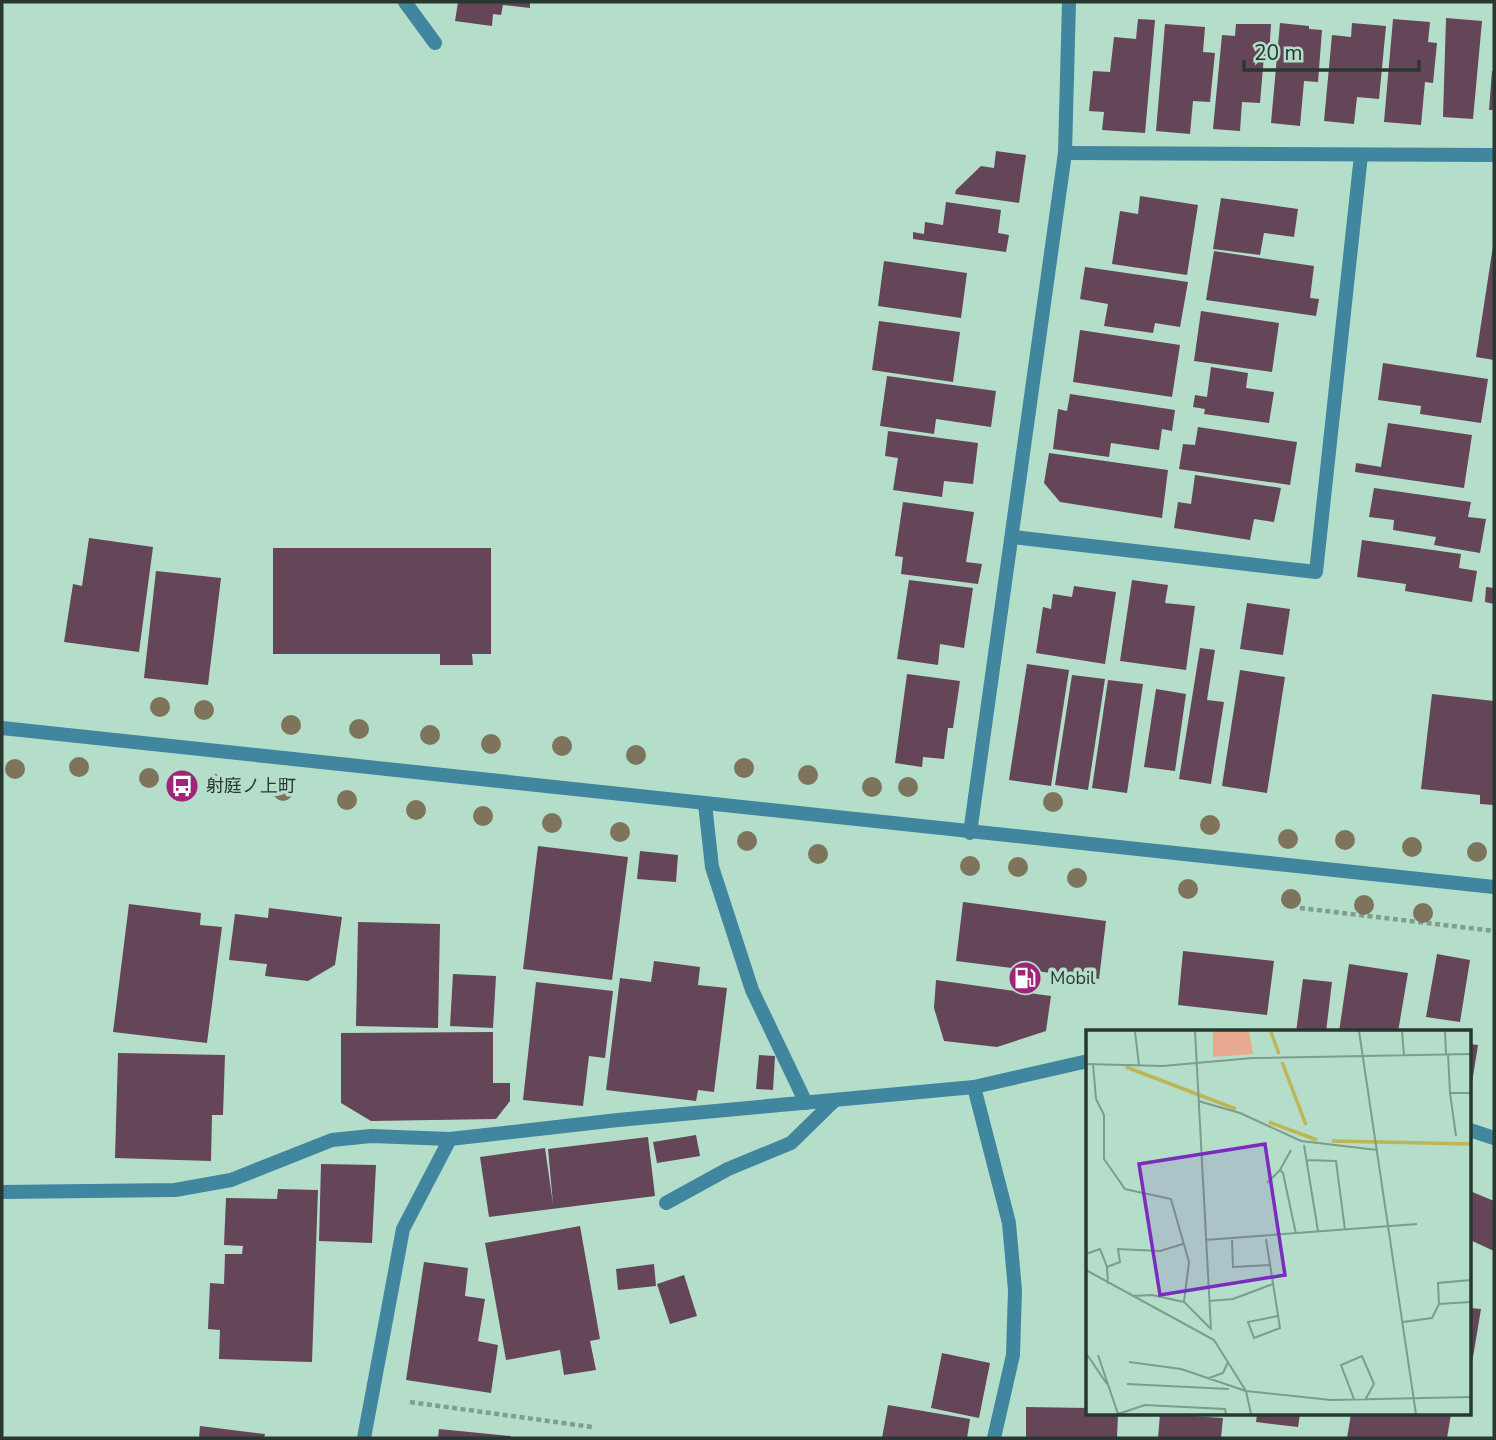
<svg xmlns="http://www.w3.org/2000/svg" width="1496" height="1440" font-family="'Nunito Sans','Noto Sans JP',sans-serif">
  <rect width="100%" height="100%" fill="#b4dec9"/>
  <g fill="#654558">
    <path d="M458,2H530V8L503,5L501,15L493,14L492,26L455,21Z"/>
    <path d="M1446,18L1482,21L1473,119L1443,117Z"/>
    <path d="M1138,19L1155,20L1145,133L1102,130L1104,112L1089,111L1093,71L1110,72L1114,37L1136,39Z"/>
    <path d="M1393,19L1430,22L1428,42L1437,43L1433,83L1425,82L1421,125L1384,122Z"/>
    <path d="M1280,23L1309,26V29L1322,30L1318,82L1304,81L1300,126L1271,123Z"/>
    <path d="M1352,23L1386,26L1379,99L1357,97L1354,124L1324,121L1332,35L1351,37Z"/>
    <path d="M1165,24L1205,27L1203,52L1215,53L1210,102L1193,101L1190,134L1156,131Z"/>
    <path d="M1236,24H1271L1269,57L1264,56L1260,103L1242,102L1240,131L1213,129L1222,35L1235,36Z"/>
    <path d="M1492,71H1494V110H1489Z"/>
    <path d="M996,151L1026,155L1019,203L955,194L956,190L981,166L994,168Z"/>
    <path d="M1140,196L1198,205L1187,275L1112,264L1120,211L1138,214Z"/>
    <path d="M1221,198L1298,209L1294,237L1264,233L1260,255L1213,249Z"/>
    <path d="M946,202L1001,210L998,233L1009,235L1006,252L913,239V232L924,234L925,222L943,225Z"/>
    <path d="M1493,246H1494V360L1476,357Z"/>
    <path d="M1214,251L1314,266L1310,298L1319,299L1316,316L1206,300Z"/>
    <path d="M884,261L967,273L961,318L878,306Z"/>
    <path d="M1085,267L1188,282L1180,327L1155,323L1153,333L1104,326L1108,304L1080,299Z"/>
    <path d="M1201,311L1279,323L1272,372L1194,361Z"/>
    <path d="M879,321L960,332L953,382L872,370Z"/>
    <path d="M1080,330L1180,345L1172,397L1073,382Z"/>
    <path d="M1383,363L1488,379L1481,423L1420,414L1421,406L1378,400Z"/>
    <path d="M1211,367L1248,373L1246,388L1274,392L1269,423L1204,414L1205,409L1193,407L1195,395L1207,397Z"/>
    <path d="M887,376L996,391L991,427L936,419L934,434L880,426Z"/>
    <path d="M1070,394L1175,410L1172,431L1162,429L1159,450L1111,443L1109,457L1053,449L1058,409L1067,411Z"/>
    <path d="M1388,423L1472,435L1464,488L1355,472L1356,463L1381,467Z"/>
    <path d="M1198,427L1297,442L1290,485L1179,469L1183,444L1195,445Z"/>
    <path d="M888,431L978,443L973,484L944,481L942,497L893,490L898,458L885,456Z"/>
    <path d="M1049,453L1168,470L1162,518L1060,502L1044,483Z"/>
    <path d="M1195,475L1281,488L1274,522L1254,519L1250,540L1174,528L1178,502L1191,504Z"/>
    <path d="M1374,488L1471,502L1468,517L1486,519L1480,553L1434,545L1436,537L1393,530L1394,520L1369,517Z"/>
    <path d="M903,502L974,512L966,562L982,564L978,584L901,574L903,557L895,556Z"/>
    <path d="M89,538L153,547L139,652L64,642L73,584L82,586Z"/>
    <path d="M1362,540L1461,554L1459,568L1477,571L1472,602L1405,591L1406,584L1357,577Z"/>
    <path d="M273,548H491V654H472L473,665H440V654H273Z"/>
    <path d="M156,571L221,578L208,685L144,678Z"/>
    <path d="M909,580L973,588L964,648L940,644L938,665L897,659Z"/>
    <path d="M1132,580L1168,585L1165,603L1195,606L1186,670L1120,661Z"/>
    <path d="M1074,586L1116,592L1105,664L1036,653L1043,607L1051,609L1053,594L1072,597Z"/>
    <path d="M1486,587L1494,588V604L1485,602Z"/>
    <path d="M1247,603L1290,609L1283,655L1240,649Z"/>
    <path d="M1200,648L1215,650L1207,700L1224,702L1211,784L1179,779Z"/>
    <path d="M1027,664L1069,670L1051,786L1009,780Z"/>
    <path d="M1240,670L1285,677L1267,793L1222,786Z"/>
    <path d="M907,674L960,681L953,728H948L944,759L923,757L922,767L895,763Z"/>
    <path d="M1072,675L1105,679L1088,790L1055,785Z"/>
    <path d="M1108,680L1143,684L1127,793L1092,788Z"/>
    <path d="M1156,689L1186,694L1175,771L1144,767Z"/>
    <path d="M1432,694L1494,701V805L1480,804V795L1421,789Z"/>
    <path d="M538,846L628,857L612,980L523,969Z"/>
    <path d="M640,851L678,855L676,882L637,879Z"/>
    <path d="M963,902L1106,921L1099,979L956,961Z"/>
    <path d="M129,904L201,913L200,925L222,927L207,1043L113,1032Z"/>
    <path d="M269,908L342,917L335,965L308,981L265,976L267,964L229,960L235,914L268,918Z"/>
    <path d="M358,922L440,924L438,1028L356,1026Z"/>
    <path d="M1183,951L1274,961L1267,1015L1178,1005Z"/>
    <path d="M1437,954L1470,960L1460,1022L1426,1017Z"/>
    <path d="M654,961L700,967L698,985L727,988L714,1092L698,1090L696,1101L606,1090L620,978L651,982Z"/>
    <path d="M1349,964L1408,973L1398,1032H1339Z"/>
    <path d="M453,974L496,976L493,1028L450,1026Z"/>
    <path d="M1303,979L1332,982L1326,1032H1296Z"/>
    <path d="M936,980L1051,996L1046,1031L997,1047L944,1041L934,1008Z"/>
    <path d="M536,982L613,991L605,1058L589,1056L583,1106L523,1100Z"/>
    <path d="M493,1032V1083H510V1101L496,1119L371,1121L341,1103V1033Z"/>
    <path d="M1470,1044L1478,1045L1471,1089H1470Z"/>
    <path d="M118,1053L225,1055L223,1115H212L211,1161L115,1158Z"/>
    <path d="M759,1055L775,1056L773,1090L756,1089Z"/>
    <path d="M696,1135L700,1156L657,1163L653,1142Z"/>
    <path d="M648,1137L655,1196L489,1217L480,1157L545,1148L553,1204L548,1149Z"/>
    <path d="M321,1164L376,1165L372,1243L319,1241Z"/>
    <path d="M278,1189L318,1190L312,1362L219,1359L220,1330L208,1329L210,1283L224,1284L225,1254H242L243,1246L224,1245L226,1198L277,1199Z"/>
    <path d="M1470,1191L1494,1201V1251L1470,1240Z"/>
    <path d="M580,1226L600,1339L590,1341L596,1370L564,1375L560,1350L506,1360L485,1243Z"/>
    <path d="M424,1262L468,1268L465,1296L485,1299L478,1341L498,1345L491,1393L406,1380Z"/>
    <path d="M654,1264L656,1286L618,1290L616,1269Z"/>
    <path d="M684,1275L697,1316L670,1324L657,1284Z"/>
    <path d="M1470,1308L1481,1309L1471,1369L1470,1368Z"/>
    <path d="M942,1353L990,1363L979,1418L931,1408Z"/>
    <path d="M888,1405L970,1419L967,1438H882Z"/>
    <path d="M1026,1407L1088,1408V1414H1118L1117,1438H1026Z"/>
    <path d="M1160,1414L1223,1418L1221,1438H1158Z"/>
    <path d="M1257,1414H1300L1298,1427L1256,1422Z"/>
    <path d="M1351,1414H1451L1447,1438H1347Z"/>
    <path d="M200,1426L265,1434L264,1438H199Z"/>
    <path d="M439,1429L511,1436V1438H438Z"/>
  </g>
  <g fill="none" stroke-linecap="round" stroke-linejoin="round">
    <g stroke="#7e9e8e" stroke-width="4.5" stroke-dasharray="5 3.5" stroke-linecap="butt">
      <path d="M1300,908L1494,931"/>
      <path d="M410,1402L592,1427"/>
    </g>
    <g stroke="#40869e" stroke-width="14">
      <path d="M705,804L712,867L752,990L806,1103"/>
      <path d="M2,1192L175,1190L231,1180L332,1140L371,1136L450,1139"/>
      <path d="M666,1203L728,1169L791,1143L834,1101"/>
    </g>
    <g stroke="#40869e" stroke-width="14">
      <path d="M405,2L435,43"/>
      <path d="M1065,153L1494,155"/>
      <path d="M1013,537L1316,572L1361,155"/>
      <path d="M970,833L1065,153L1069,2"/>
      <path d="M974,1087L1009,1223L1015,1290L1013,1355L994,1438"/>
      <path d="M1470,1130L1494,1138"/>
      <path d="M364,1438L403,1229L450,1139L618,1120L974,1087L1088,1061"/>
    </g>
    <path stroke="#40869e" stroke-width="14" d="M2,728L1494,887"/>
  </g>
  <g fill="#7e745c">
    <circle cx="160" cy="707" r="10"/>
    <circle cx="204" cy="710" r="10"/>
    <circle cx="291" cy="725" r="10"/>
    <circle cx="359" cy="729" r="10"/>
    <circle cx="430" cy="735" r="10"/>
    <circle cx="491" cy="744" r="10"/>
    <circle cx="562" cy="746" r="10"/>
    <circle cx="636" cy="755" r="10"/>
    <circle cx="79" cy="767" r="10"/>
    <circle cx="744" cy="768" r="10"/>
    <circle cx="15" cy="769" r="10"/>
    <circle cx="808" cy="775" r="10"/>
    <circle cx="149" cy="778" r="10"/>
    <circle cx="216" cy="784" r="10"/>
    <circle cx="872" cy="787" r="10"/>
    <circle cx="908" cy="787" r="10"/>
    <circle cx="283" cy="791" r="10"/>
    <circle cx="347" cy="800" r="10"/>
    <circle cx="1053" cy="802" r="10"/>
    <circle cx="416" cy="810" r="10"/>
    <circle cx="483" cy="816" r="10"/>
    <circle cx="552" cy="823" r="10"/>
    <circle cx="1210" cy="825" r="10"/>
    <circle cx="620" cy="832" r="10"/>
    <circle cx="1288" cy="839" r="10"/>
    <circle cx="1345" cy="840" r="10"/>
    <circle cx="747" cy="841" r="10"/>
    <circle cx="1412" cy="847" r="10"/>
    <circle cx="1477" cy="852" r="10"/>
    <circle cx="818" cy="854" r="10"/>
    <circle cx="970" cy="866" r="10"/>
    <circle cx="1018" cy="867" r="10"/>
    <circle cx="1077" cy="878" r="10"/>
    <circle cx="1188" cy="889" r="10"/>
    <circle cx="1291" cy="899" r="10"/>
    <circle cx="1364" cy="905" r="10"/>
    <circle cx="1423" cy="913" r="10"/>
  </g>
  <defs>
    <symbol id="bus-disc" viewBox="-11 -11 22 22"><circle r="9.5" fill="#a02479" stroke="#b4dec9"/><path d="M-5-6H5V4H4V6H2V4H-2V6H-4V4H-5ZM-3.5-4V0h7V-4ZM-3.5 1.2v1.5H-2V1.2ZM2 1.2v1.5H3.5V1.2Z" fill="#fff"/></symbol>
    <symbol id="fuel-disc" viewBox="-11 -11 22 22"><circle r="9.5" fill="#a02479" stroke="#b4dec9"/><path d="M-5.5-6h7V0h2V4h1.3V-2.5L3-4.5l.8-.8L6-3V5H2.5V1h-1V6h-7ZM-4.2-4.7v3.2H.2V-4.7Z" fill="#fff"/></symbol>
  </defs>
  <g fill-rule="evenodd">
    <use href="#bus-disc" x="163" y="767" width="38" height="38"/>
    <use href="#fuel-disc" x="1006" y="959" width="38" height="38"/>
  </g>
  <g text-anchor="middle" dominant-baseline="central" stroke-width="7" stroke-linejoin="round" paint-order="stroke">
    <g font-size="18" fill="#283830" stroke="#b4dec9" text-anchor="start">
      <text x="206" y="786">射庭ノ上町</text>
      <text x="1050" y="978">Mobil</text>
    </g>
  </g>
  <g transform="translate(1086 1030)">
    <rect width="385" height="385" fill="#b4dec9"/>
    <path d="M127,1H163L167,24L127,27Z" fill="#e7aa91"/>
    <path fill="none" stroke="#beb558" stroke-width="3.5" d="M185,2L193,24M196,32L220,95M40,37L150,79M183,92L231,110M246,111L385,114"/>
    <path fill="none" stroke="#7c9c8c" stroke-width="2" d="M109,1L125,300M273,1L330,384M316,1L318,26M359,1L360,24M49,2L53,35M362,24L364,63H385M0,34L77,36L166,28L385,24M7,34L10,69L18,85V129L39,159L85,169L103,232L98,272L124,298M364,63L370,106M112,71L154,83L215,111L291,120M218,115L232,201M221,130L250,131L259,200M194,140L205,120M181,153L194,140L197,143L210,204M180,209L194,298L168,308L162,292L192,286M119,210L331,194M146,210L147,237L184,235M0,224L14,219L21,237M0,240L128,310L160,361L245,370L385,367M22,254L21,237L34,232L32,219L74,221L97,214M46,266L66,265L98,272M123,271L147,269L187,254M353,274L352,253L385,250M317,292L346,288L353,274L385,272M0,323L21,354M12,325L32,384M43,332L95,339L160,361M123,348L137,343L142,332M41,354L143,359M160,361L165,384M268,369L255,335L276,326L288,354L279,370M32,384L59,375L139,379L140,384"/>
    <path fill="#7b2cbf" fill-opacity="0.15" stroke="#7b2cbf" stroke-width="3.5" d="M179,114L199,245L74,265L53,134Z"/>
    <rect width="385" height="385" fill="none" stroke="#283830" stroke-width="3.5"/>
  </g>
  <rect width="1496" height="1440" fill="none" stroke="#283830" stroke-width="7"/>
  <path d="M1244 60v10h175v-10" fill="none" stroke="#283830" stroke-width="3.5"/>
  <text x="1254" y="60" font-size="21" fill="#283830" stroke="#b4dec9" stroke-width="5" paint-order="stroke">20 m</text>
</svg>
